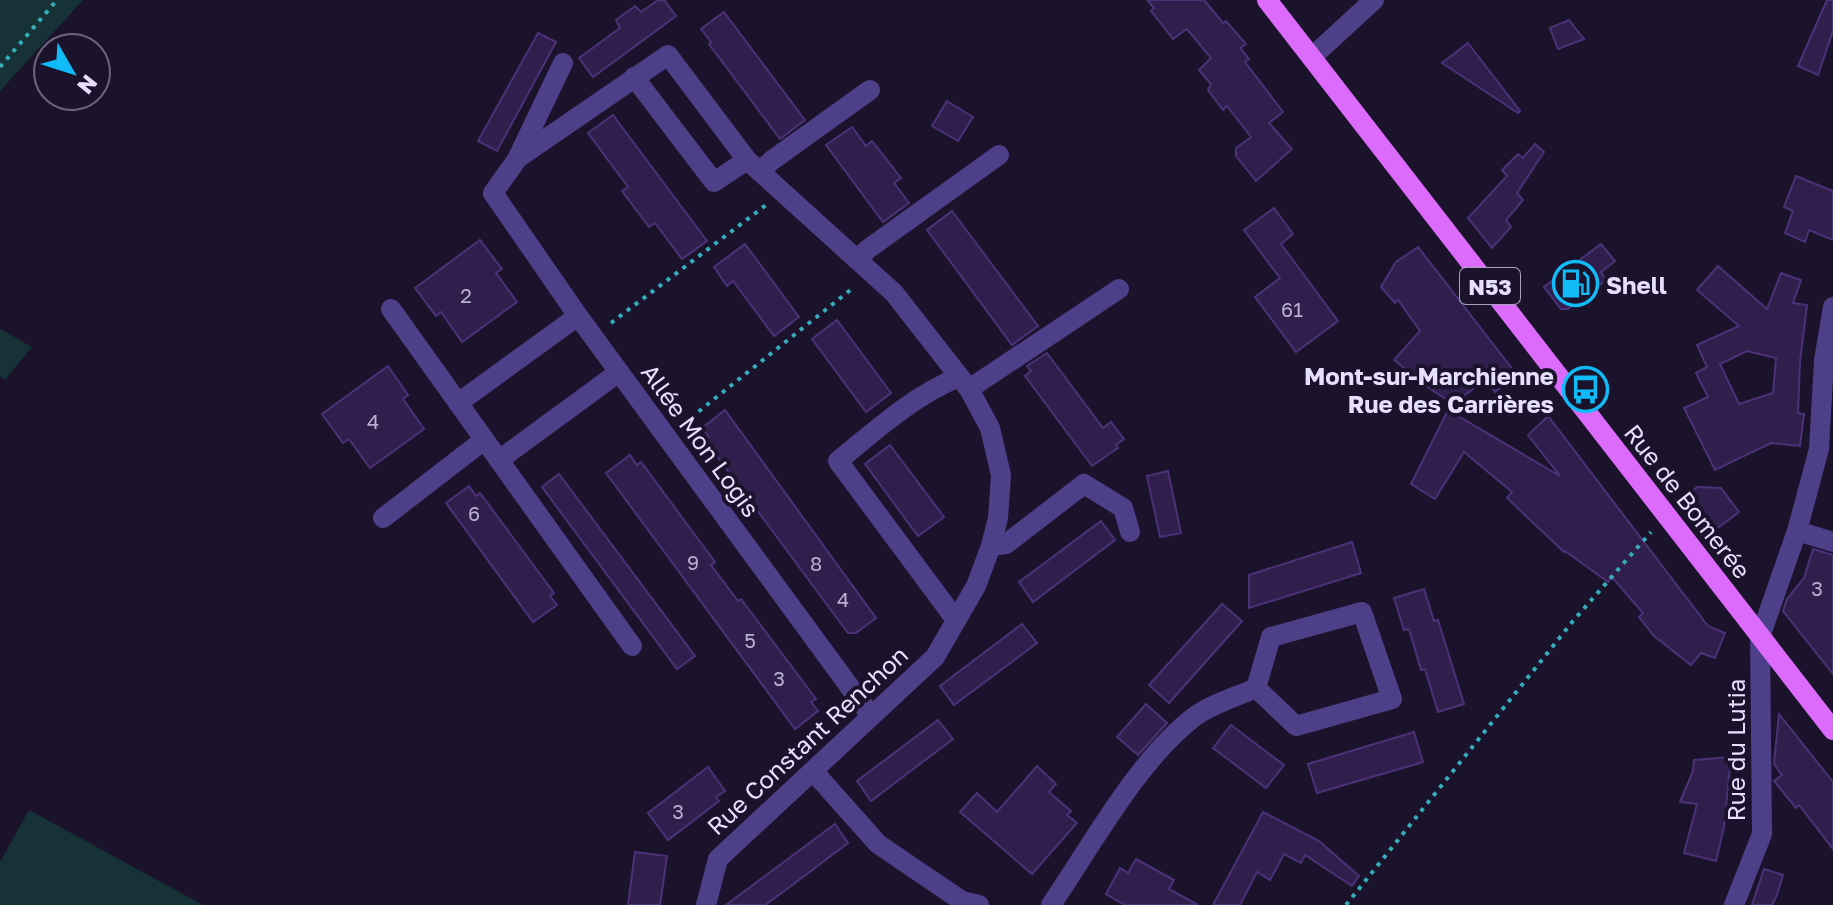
<svg xmlns="http://www.w3.org/2000/svg" width="1833" height="905" font-family="'Golos Text',sans-serif">
  <rect width="100%" height="100%" fill="#1b132c"/>
  <g fill="#163236">
    <path d="M0,0H83L0,91Z"/>
    <path d="M0,329L32,347L5,380L0,376Z"/>
    <path d="M29,810L203,905H0V862Z"/>
  </g>
  <g fill="#301f4d" stroke="#4b3278" stroke-width="2" fill-rule="evenodd">
    <path d="M658,0H664L676,16L593,77L579,58L620,28L616,20L635,6L641,12Z"/>
    <path d="M1147,0H1204L1223,23L1226,21L1246,44L1240,48L1249,59L1245,62L1283,112L1269,123L1292,149L1256,181L1236,156V148L1251,137L1227,106L1223,110L1208,90L1211,84L1199,70L1211,58L1187,29L1173,39L1151,11L1154,8Z"/>
    <path d="M1827,0H1833V31L1818,75L1798,66Z"/>
    <path d="M724,12L805,120L780,139L709,44L711,42L701,29Z"/>
    <path d="M1569,20L1584,39L1558,49L1550,28Z"/>
    <path d="M538,33L556,42L497,151L478,141Z"/>
    <path d="M1468,43L1520,111L1518,113L1442,63Z"/>
    <path d="M947,101L973,117L958,141L932,126Z"/>
    <path d="M613,115L707,241L682,259L655,223L649,227L622,191L628,187L588,133Z"/>
    <path d="M852,127L866,146L872,141L901,178L894,183L909,203L883,222L826,145Z"/>
    <path d="M1535,144L1544,152L1517,193L1523,200L1506,220L1511,227L1492,248L1468,218L1507,176L1502,170L1518,154L1523,158Z"/>
    <path d="M1796,176L1833,191V240L1809,230L1805,242L1785,233L1793,211L1784,207Z"/>
    <path d="M1274,208L1293,234L1281,244L1338,321L1296,352L1255,297L1280,278L1244,230Z"/>
    <path d="M952,211L1038,326L1012,345L927,230Z"/>
    <path d="M480,240L502,269L496,273L517,302L462,342L441,312L436,316L415,288Z"/>
    <path d="M745,244L799,317L774,336L733,281L727,286L714,267Z"/>
    <path d="M1601,244L1615,261L1601,272L1606,280L1568,309H1561L1544,287Z"/>
    <path d="M1418,247L1517,375L1495,392L1485,380L1453,404L1408,374L1409,372L1394,360L1420,331L1398,300L1395,303L1381,287L1396,262Z"/>
    <path d="M1718,266L1767,309L1781,273L1801,280L1793,303L1807,305L1800,362L1798,413L1804,414L1800,446L1771,443L1715,470L1684,408L1708,397L1696,373L1707,367L1697,345L1739,326L1697,290ZM1747,351L1776,358L1773,393L1739,404L1720,364Z"/>
    <path d="M837,320L891,393L866,412L812,339Z"/>
    <path d="M1047,353L1103,428L1111,422L1124,439L1116,445L1118,448L1092,466L1025,376L1031,371L1027,366Z"/>
    <path d="M388,366L408,395L403,399L424,429L370,468L349,439L343,443L322,414Z"/>
    <path d="M725,410L876,618L856,633H848L705,440L709,437L702,428Z"/>
    <path d="M1448,410L1560,476L1528,435L1548,416L1708,626L1725,633L1715,658L1701,653L1691,665L1654,636L1639,617L1643,613L1612,577L1608,582L1565,551L1564,552L1507,498L1512,492L1464,452L1435,499L1411,484Z"/>
    <path d="M890,445L944,517L918,536L865,464Z"/>
    <path d="M630,455L637,465L641,462L715,562L711,565L738,601L741,599L816,699L811,702L818,711L795,729L606,473Z"/>
    <path d="M1168,471L1181,533L1160,537L1147,476Z"/>
    <path d="M559,474L695,656L677,669L542,487Z"/>
    <path d="M469,486L476,496L480,493L554,593L550,596L557,605L533,622L446,503Z"/>
    <path d="M1697,487L1721,488L1739,512L1712,532L1685,497Z"/>
    <path d="M1101,521L1115,540L1033,602L1019,582Z"/>
    <path d="M1352,542L1361,573L1249,608V575Z"/>
    <path d="M1813,549L1833,555V674L1783,611L1787,599L1804,578Z"/>
    <path d="M1424,589L1434,621L1438,620L1464,704L1438,712L1425,669L1421,670L1409,629L1404,630L1394,598Z"/>
    <path d="M1222,604L1242,621L1169,703L1149,685Z"/>
    <path d="M1022,624L1037,643L954,705L940,686Z"/>
    <path d="M1146,704L1167,723L1138,755L1117,737Z"/>
    <path d="M1779,714L1833,782V849L1799,805L1796,808L1774,781L1782,775L1774,764Z"/>
    <path d="M938,720L953,739L871,801L857,781Z"/>
    <path d="M1231,725L1284,765L1266,788L1213,748Z"/>
    <path d="M1414,732L1423,762L1317,793L1308,764Z"/>
    <path d="M1731,757L1724,827L1716,861L1684,853L1697,804L1680,802L1693,771L1694,760Z"/>
    <path d="M1037,766L1056,784L1049,792L1071,811L1067,815L1077,823L1032,874L960,812L977,793L997,812Z"/>
    <path d="M708,767L725,791L716,797L719,801L668,840L648,813Z"/>
    <path d="M1263,812L1319,841L1359,876L1352,886L1305,855L1301,863L1284,854L1270,880L1257,872L1240,905H1213Z"/>
    <path d="M835,824L848,843L787,889L765,905H726Z"/>
    <path d="M635,852L667,856L660,905H628Z"/>
    <path d="M1136,859L1174,880L1169,889L1198,905H1125L1106,894L1120,868L1128,873Z"/>
    <path d="M1764,869L1783,875L1777,895L1772,905H1752Z"/>
  </g>
  <g fill="none" stroke-linecap="round" stroke-linejoin="round">
    <g stroke="#35adbb" stroke-width="4" stroke-dasharray="4 6" stroke-linecap="butt">
      <path d="M0,67L57,0"/>
      <path d="M611,323L766,205"/>
      <path d="M683,424L854,287"/>
      <path d="M1346,905L1573,621L1651,532"/>
    </g>
    <g stroke="#4e3f89" stroke-width="20">
      <path d="M1312,57L1374,0"/>
      <path d="M634,77L714,182L747,160"/>
      <path d="M518,157L563,63"/>
      <path d="M760,172L771,161L870,90"/>
      <path d="M857,260L868,249L999,155"/>
      <path d="M391,309L632,646"/>
      <path d="M969,389L1119,289"/>
      <path d="M458,403L578,316"/>
      <path d="M499,460L619,372"/>
      <path d="M383,518L484,440"/>
      <path d="M1797,531L1833,542"/>
      <path d="M991,546L1006,544L1084,484L1123,508L1130,532"/>
      <path d="M1362,612L1392,699L1296,726L1256,688L1271,637Z"/>
      <path d="M956,620L838,461C877,429 913,396 959,377"/>
      <path d="M813,771L878,844L962,901L979,905"/>
      <path d="M706,905L718,859L935,657L976,586L991,546L998,518L1001,475L990,428L969,389L894,293L747,160L668,55L518,158L493,193L578,316L871,716"/>
      <path d="M1051,905C1092,845 1137,761 1194,717C1211,704 1236,697 1256,688"/>
      <path d="M1734,905L1762,834L1760,637L1797,531L1819,449L1824,360L1833,307"/>
    </g>
    <path stroke="#dc6afa" stroke-width="20" d="M1267,0L1833,730"/>
  </g>
  <defs>
    <symbol id="fuel-ring" viewBox="-11 -11 22 22"><circle r="9.5" fill="#1b132c" stroke="#11bbf7" stroke-width="1.5"/><path d="M-5.5-6h7V0h2V4h1.3V-2.5L3-4.5l.8-.8L6-3V5H2.5V1h-1V6h-7ZM-4.2-4.7v3.2H.2V-4.7Z" fill="#11bbf7"/></symbol>
    <symbol id="bus-ring" viewBox="-11 -11 22 22"><circle r="9.5" fill="#1b132c" stroke="#11bbf7" stroke-width="1.5"/><path d="M-5-6H5V4H4V6H2V4H-2V6H-4V4H-5ZM-3.5-4V0h7V-4ZM-3.5 1.2v1.5H-2V1.2ZM2 1.2v1.5H3.5V1.2Z" fill="#11bbf7"/></symbol>
  </defs>
  <g fill-rule="evenodd">
    <use href="#fuel-ring" x="1550" y="258" width="51" height="51"/>
    <use href="#bus-ring" x="1560" y="364" width="51" height="51"/>
  </g>
  <g text-anchor="middle" dominant-baseline="central" stroke-width="8" stroke-linejoin="round" paint-order="stroke">
    <g font-size="20" fill="#b9afd2">
      <text x="466" y="295">2</text>
      <text x="1292" y="309">61</text>
      <text x="373" y="421">4</text>
      <text x="474" y="513">6</text>
      <text x="693" y="562">9</text>
      <text x="816" y="563">8</text>
      <text x="1817" y="588">3</text>
      <text x="843" y="599">4</text>
      <text x="750" y="640">5</text>
      <text x="779" y="678">3</text>
      <text x="678" y="811">3</text>
    </g>
    <rect fill="#1b132c" stroke="#aaa2bf" stroke-width="2" x="1460" y="268" width="60" height="36" rx="6"/>
    <g font-size="22" font-weight="bold" fill="#e7dffe">
      <text x="1490" y="286">N53</text>
    </g>
    <g font-size="24" font-weight="bold" fill="#e7dffe" stroke="#1b132c" text-anchor="start">
      <text x="1606" y="284">Shell</text>
      <text x="1554" y="375" text-anchor="end">Mont-sur-Marchienne<tspan x="1554" dy="28">Rue des Carrières</tspan></text>
    </g>
    <g font-size="24" fill="#e7dffe" stroke="#1b132c">
      <text transform="translate(701 440) rotate(54)">Allée Mon Logis</text>
      <text transform="translate(1688 501) rotate(52)">Rue de Bomerée</text>
      <text transform="translate(807 740) rotate(-43)">Rue Constant Renchon</text>
      <text transform="translate(1735 750) rotate(-90)">Rue du Lutia</text>
    </g>
  </g>
  <g transform="translate(72 72) rotate(129)"><circle r="38" fill="#1b132c" stroke="#6d6580" stroke-width="2"/>
  <path d="M0-6L14 30L0 20L-14 30Z" fill="#11bbf7"/>
  <text y="-12" font-size="22" font-weight="bold" text-anchor="middle" fill="#e7dffe">N</text>
  </g>
</svg>
